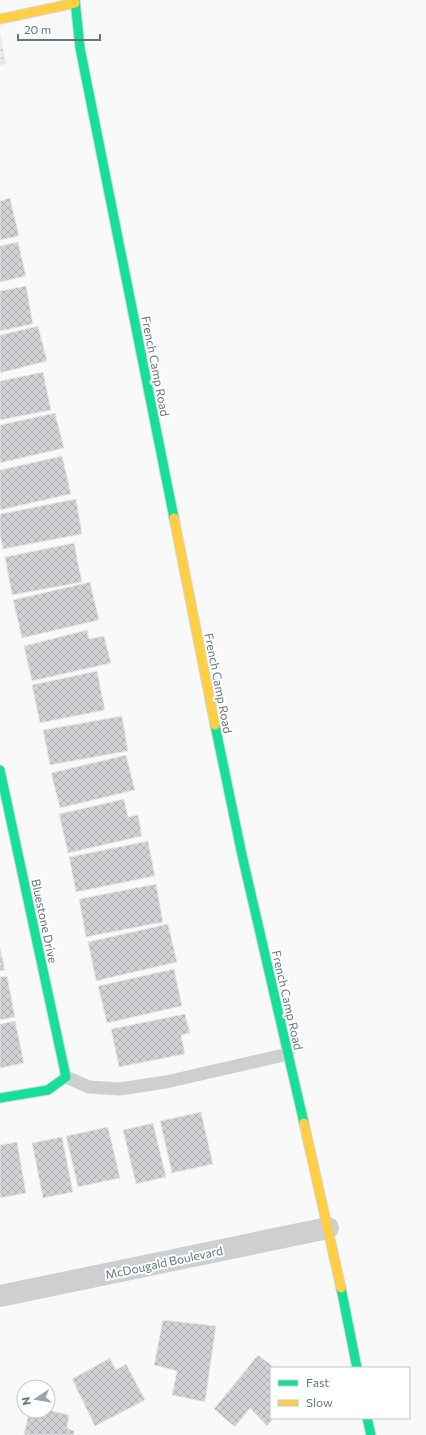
<svg xmlns="http://www.w3.org/2000/svg" width="426" height="1435" font-family="Commissioner,sans-serif">
  <defs>
    <pattern id="green-dots" width="8" height="8" patternUnits="userSpaceOnUse"><rect width="8" height="8" fill="#e8ebe6"/><path d="M2 2h.1M6 6h.1" fill="none" stroke="#c0c3c0" stroke-width="1.8" stroke-linecap="round"/></pattern>
    <pattern id="building-cross-hatch" width="8" height="8" patternUnits="userSpaceOnUse"><rect width="8" height="8" fill="#d0d2d3"/><path d="M0 0l8 8M0 8l8-8" fill="none" stroke="#acafb1"/></pattern>
  </defs>
  <rect width="100%" height="100%" fill="#f9f9f9"/>
  <path fill="url(#green-dots)" d="M0,32L6,64L0,65Z"/>
  <g fill="url(#building-cross-hatch)" stroke="#e8e8e8">
    <path d="M10,198L19,236L0,240V201Z"/>
    <path d="M18,242L26,276L0,282V246Z"/>
    <path d="M26,286L33,324L0,331V291Z"/>
    <path d="M38,326L47,361L0,373V335Z"/>
    <path d="M43,372L51,410L0,420V381Z"/>
    <path d="M55,413L64,448L0,463V425Z"/>
    <path d="M62,456L71,494L0,510V470Z"/>
    <path d="M76,499L82,534L3,549L0,535V514Z"/>
    <path d="M74,543L82,582L12,595L5,557Z"/>
    <path d="M90,582L99,620L22,638L13,600Z"/>
    <path d="M87,630L89,639L104,636L111,663L32,681L24,646Z"/>
    <path d="M97,671L105,710L40,723L32,685Z"/>
    <path d="M122,716L128,751L50,765L43,730Z"/>
    <path d="M126,755L135,790L60,808L51,773Z"/>
    <path d="M124,799L128,817L138,815L142,836L68,853L59,814Z"/>
    <path d="M148,841L155,876L76,892L69,857Z"/>
    <path d="M156,884L163,922L86,937L79,899Z"/>
    <path d="M168,924L177,962L96,981L88,942Z"/>
    <path d="M0,948L5,970L0,971Z"/>
    <path d="M174,969L182,1006L107,1023L98,986Z"/>
    <path d="M7,976L15,1017L0,1020V977Z"/>
    <path d="M185,1014L190,1033L181,1035L185,1054L119,1067L111,1029Z"/>
    <path d="M15,1021L24,1063L0,1068V1024Z"/>
    <path d="M201,1112L213,1164L172,1173L160,1121Z"/>
    <path d="M153,1123L166,1177L136,1184L123,1130Z"/>
    <path d="M108,1127L120,1178L78,1187L66,1136Z"/>
    <path d="M62,1137L73,1192L43,1198L32,1143Z"/>
    <path d="M17,1142L26,1193L0,1198V1145Z"/>
    <path d="M163,1320L216,1326L205,1402L172,1395L177,1371L154,1365Z"/>
    <path d="M258,1355L275,1368H271V1418H274L267,1426L250,1408L235,1427L214,1409Z"/>
    <path d="M110,1358L116,1370L126,1364L145,1400L95,1426L72,1379Z"/>
    <path d="M48,1410L69,1415L67,1428L74,1431V1435H24L29,1411Z"/>
  </g>
  <g fill="none" stroke-linecap="round" stroke-linejoin="round">
    <defs>
      <g id="fast">
        <path d="M75,0L80,48L174,518"/>
        <path d="M215,725L242,855L304,1123"/>
        <path d="M0,770L66,1077L48,1090L0,1098"/>
        <path d="M341,1288L357,1368"/>
        <path d="M367,1418L371,1435"/>
      </g>
      <g id="slow">
        <path d="M0,19L75,3"/>
        <path d="M174,518L215,725"/>
        <path d="M304,1123L341,1288"/>
      </g>
    </defs>
    <use href="#fast" stroke="#d5d6d7" stroke-width="11"/>
    <use href="#slow" stroke="#d5d6d7" stroke-width="11"/>
    <path stroke="#cecfd0" stroke-width="13" d="M66,1077L89,1087L120,1089L166,1082L288,1054"/>
    <path stroke="#cecfd0" stroke-width="22" d="M0,1296L328,1228"/>
    <use href="#fast" stroke="#16e098" stroke-width="9"/>
    <use href="#slow" stroke="#ffcf43" stroke-width="9"/>
  </g>
  <g text-anchor="middle" dominant-baseline="central" stroke-width="4" stroke-linejoin="round" paint-order="stroke">
    <g font-size="12" fill="#657683" stroke="#fff">
      <text transform="translate(156 366) rotate(79)">French Camp Road</text>
      <text transform="translate(219 683) rotate(79)">French Camp Road</text>
      <text transform="translate(45 921) rotate(78)">Bluestone Drive</text>
      <text transform="translate(288 1000) rotate(77)">French Camp Road</text>
      <text transform="translate(164 1262) rotate(-12)">McDougald Boulevard</text>
    </g>
  </g>
  <rect x="270" y="1367" width="140" height="52" fill="#ffffff" stroke="#c1c8cd"/>
  <rect x="278" y="1380" width="20" height="6" fill="#16e098" stroke="#c1c8cd"/>
  <text x="306" y="1387" font-size="12" fill="#657683">Fast</text>
  <rect x="278" y="1400" width="20" height="6" fill="#ffcf43" stroke="#c1c8cd"/>
  <text x="306" y="1407" font-size="12" fill="#657683">Slow</text>
  <g transform="translate(36 1399) rotate(258)"><circle r="19" fill="#ffffff" stroke="#c1c8cd"/>
  <path d="M0-3L7 15L0 10L-7 15Z" fill="#99a4ac"/>
  <text y="-6" font-size="11" font-weight="bold" text-anchor="middle" fill="#657683">N</text>
  </g>
  <path d="M18 34v6h82v-6" fill="none" stroke="#657683" stroke-width="2"/>
  <text x="24" y="34" font-size="12" fill="#657683" stroke="#ffffff" stroke-width="3" paint-order="stroke">20 m</text>
</svg>
